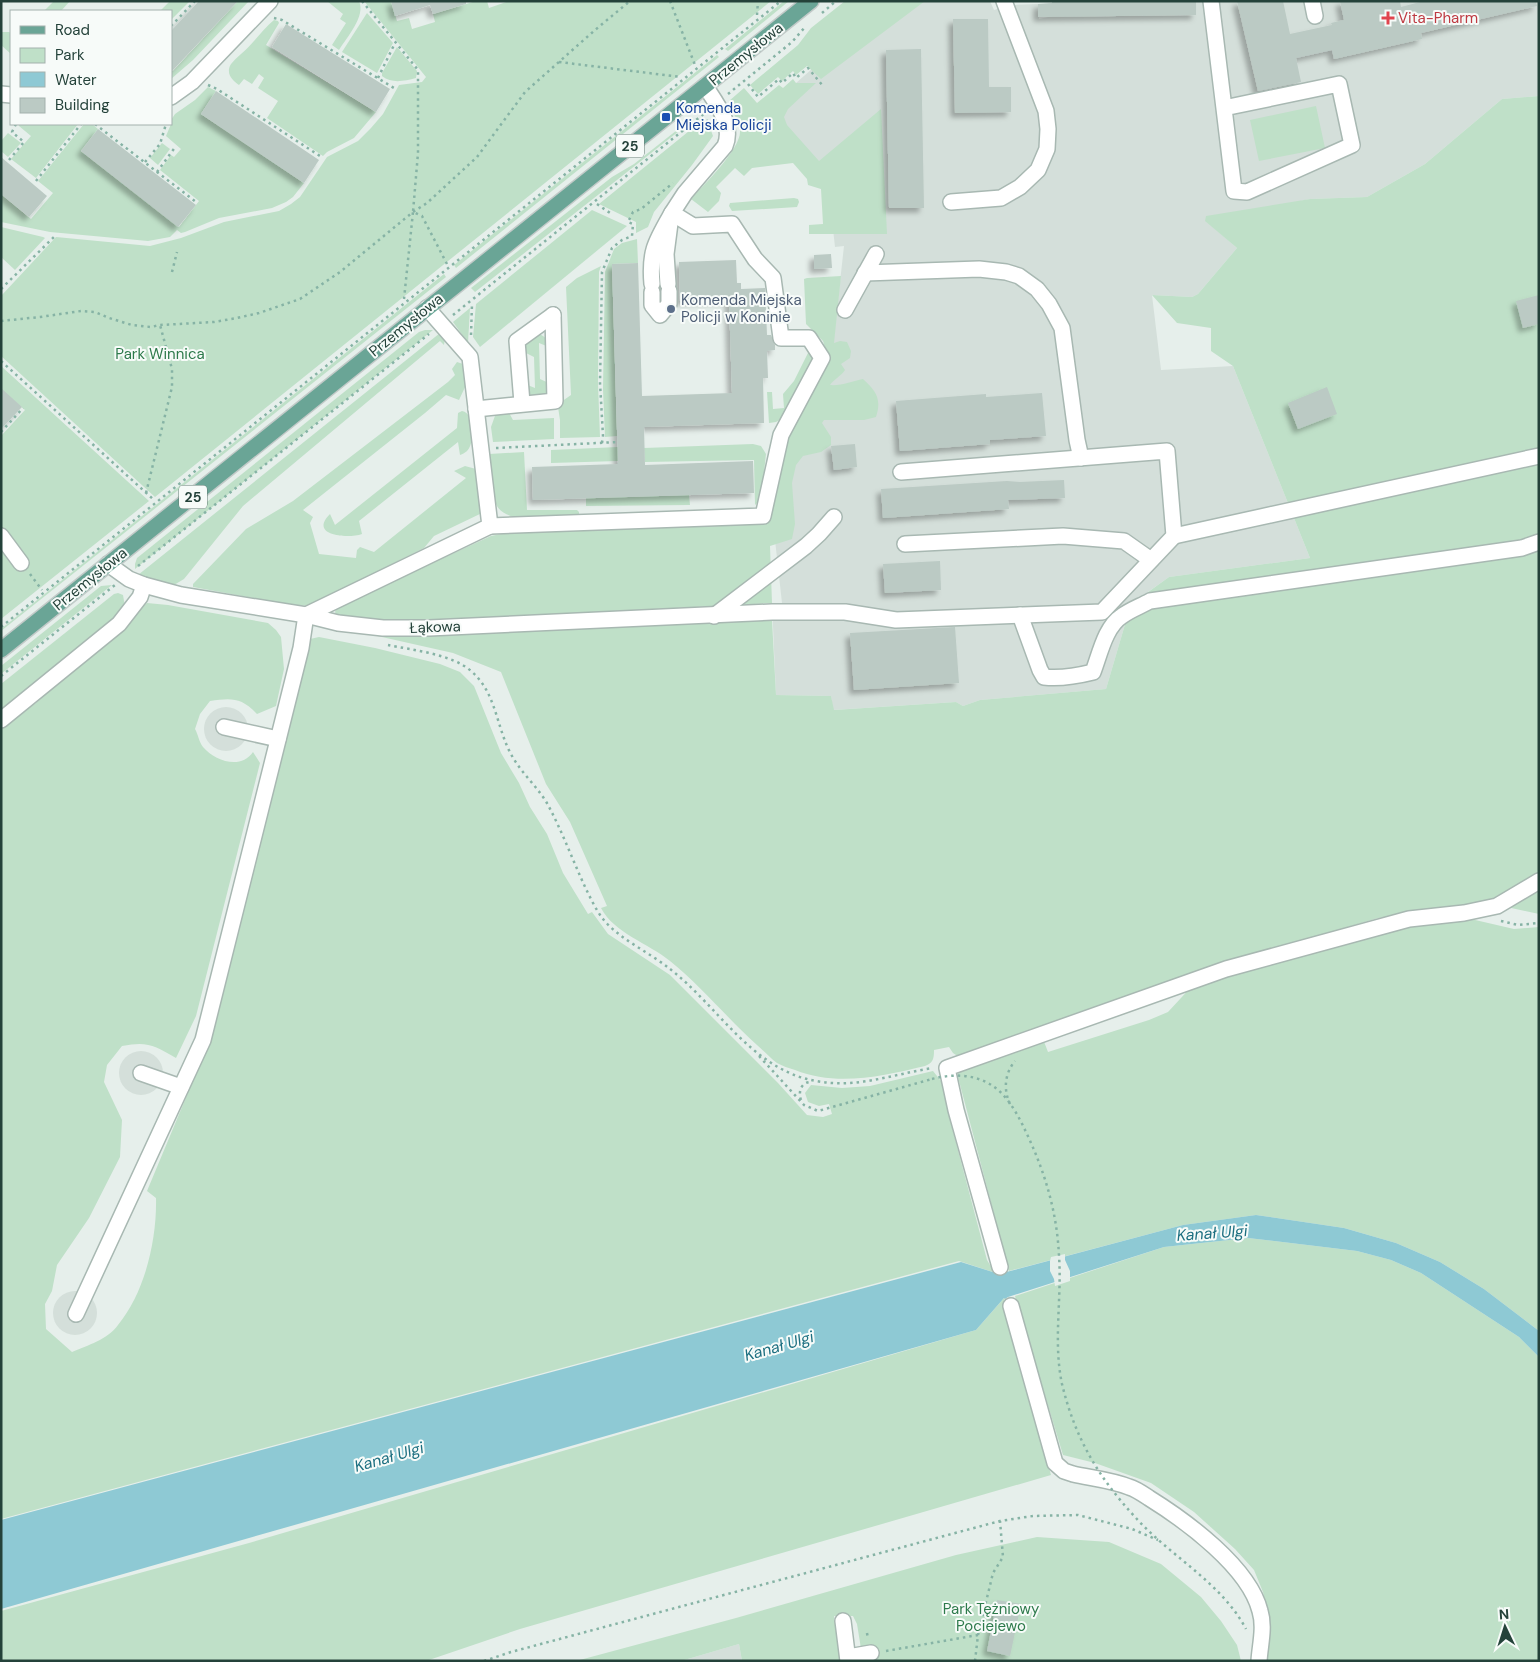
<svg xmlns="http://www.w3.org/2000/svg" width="1540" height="1662" font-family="'DM Sans',sans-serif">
  <defs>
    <filter id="shadow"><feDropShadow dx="-4.5" dy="4.5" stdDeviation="2.5" flood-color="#0004"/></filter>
  </defs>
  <rect width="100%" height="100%" fill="#e6efeb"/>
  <g fill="#d4dfda">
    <path d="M889,1H990L994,10L1010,5L1038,4L1039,19L1053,16L1196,15V1H1539V96L1502,99L1425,164L1367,197L1310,199L1206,221L1237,248L1198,294L1192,297L1152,295L1161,370L1233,366L1310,558L1169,577L1131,604L1106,689L980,700L963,706L956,702L833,710L831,696L776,695L772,603H782L772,513L831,363L844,246L835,247L829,193L762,113Z"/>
    <circle cx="226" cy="729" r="22"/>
    <circle cx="141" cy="1073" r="22"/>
    <circle cx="75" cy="1313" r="22"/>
    <path d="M739,1644L742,1661H681Z"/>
  </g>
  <g fill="#bfe0c8">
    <path d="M54,1H70L61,11H44Z"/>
    <path d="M170,1H190L171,20V11H160Z"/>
    <path d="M238,1H249L193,60L171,79V70L173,71Z"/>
    <path d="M327,1H359C366,16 347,37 339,50L332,45L346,23L340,19L343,14Z"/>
    <path d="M364,1H391L397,21L409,18L412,29L435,22L433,14L476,1H487L489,8L509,1H771L155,497L1,356V296L56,237L150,246L181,238L224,222L279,211L291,204L300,197L327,157L358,141L371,128L383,114L399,85L422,82L426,77Z"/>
    <path d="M784,1H789L728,51L725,49Z"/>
    <path d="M845,1H925L821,79L807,66L796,75L793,71L782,81L778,77L758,94L750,85L798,45L811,28Z"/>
    <path d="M367,13L393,43L377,73L342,52Z"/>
    <path d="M274,20L278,21L279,23L266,45L376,112L354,138L327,152L323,156L267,118L278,101L258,88L264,78L259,74L252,84L244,79L239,85C234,81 228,77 229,69C230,63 236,59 241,54C253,44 262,30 274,20Z"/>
    <path d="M1,32H9L11,33V54L1,45Z"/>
    <path d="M397,47L417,71L416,78C404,81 392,84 382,76V73Z"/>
    <path d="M717,55L719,57L456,268L454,265Z"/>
    <path d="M793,79L796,83H816L788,109L784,117L787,125L819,161L881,109L887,234H809V225L823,224L821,189L808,185L807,179L793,163L752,168L744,176L735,168L716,187L721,193L719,201L708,212L691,199C704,184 742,148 740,130C739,118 730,112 729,101L744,88L757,103L779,85L783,88Z"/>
    <path d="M208,87L216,91L201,114L304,183L293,197L286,202L272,208L219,218L185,232L181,233L177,230L170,237L148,241L50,232L1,222V194L31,219L53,193L38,181L84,124H92L98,129L81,151L179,227L199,201L160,170L171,155L174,157L181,149L166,136L171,124V120L175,114L195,100Z"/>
    <path d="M1539,96V914L1493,904L1378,918L1216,966L959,1057L953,1053L949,1047L934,1050C934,1059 933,1063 925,1066C883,1076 837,1087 795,1070C789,1068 782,1066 777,1063C770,1058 764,1051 757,1045C727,1018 701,986 670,961C648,943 614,933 601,908L607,906L570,822L546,784L501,672L453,653L373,635L772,620L776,695L831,696L834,710L956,702L963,706L980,700L1106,689L1126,621L1144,595L1169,577L1310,558L1233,366L1211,351V328L1177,323L1152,295L1192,297L1198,294L1237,248L1205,221L1206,216L1310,199L1367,197L1425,164L1502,99Z"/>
    <path d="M1316,106L1325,148L1259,161L1250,120Z"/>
    <path d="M691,119L693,120L475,292L471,288L612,177L634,164Z"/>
    <path d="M699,123L709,125L713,136L692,165L654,212L648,227L636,233V222L599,204Z"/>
    <path d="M19,124H78L36,178L11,159L31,136L19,126Z"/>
    <path d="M8,133L21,143L8,157L1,151V141Z"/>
    <path d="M162,143L170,149L158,165L150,158Z"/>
    <path d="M794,198L798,199L799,202L797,207L732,211L729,206L730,203Z"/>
    <path d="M592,210L627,226L480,347L473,337L476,304Z"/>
    <path d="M1,227L43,237L45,238L15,270L1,257Z"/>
    <path d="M637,239L638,263L612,264L617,436L605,437L603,389L605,272L614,249L622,243Z"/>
    <path d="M601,266L599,272L598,383L600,437L560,438V420L558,407L561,402L571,395L566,287L577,278Z"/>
    <path d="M444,274L446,277L1,631V629Z"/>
    <path d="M841,276L834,343L840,341L847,342L851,351L850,358L841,364L845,370C841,376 833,380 830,385C841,386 853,381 863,379C876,391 882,399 876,417L864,420H824L822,423L831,437V445L821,452L803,456L796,465L792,483L795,524L792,539L770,546L772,603L438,620H380L336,615L335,612L337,607L491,536L506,533L721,526L761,523L779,450L827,354L823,341L806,324L804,279L807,278Z"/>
    <path d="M470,308L468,343L453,322Z"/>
    <path d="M425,330H433L135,569V564L137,558L419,332Z"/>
    <path d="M440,333L445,338L444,345L440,341L243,506L184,579L174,585L146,580L138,575Z"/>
    <path d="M538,334C546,336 548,340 549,347L539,343L540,379L551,384L547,395L532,396L527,392L525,384L535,388L534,357L524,352C523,342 531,340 538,334Z"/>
    <path d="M809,351L815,359L783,418L776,422L769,423L767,392H772L773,409L784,408L783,394L794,381Z"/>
    <path d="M457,362L463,364L466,385L459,400L446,395L425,413L303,510L313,517L310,523L319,554L356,558L357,550L360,547L374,552L466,478L454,471L465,466L476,469L482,513L434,536L424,548L310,605L296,606L193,587V584L246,529L293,501L448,382L455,375L452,369Z"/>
    <path d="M1,366L149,501L1,619V436L25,410L1,389Z"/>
    <path d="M462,411C475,413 475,443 467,451C466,452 461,455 460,455L458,442L359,521L362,534C348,539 308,536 330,514L335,525L457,428L458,413Z"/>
    <path d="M508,411L513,420L554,418V439L493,442L491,427L496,413Z"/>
    <path d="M753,444L761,446L766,454L761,499L755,505L754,460L645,462L644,448Z"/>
    <path d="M618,447V461L551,463V450Z"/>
    <path d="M524,452L527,510H577L579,512V517C558,518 506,527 496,504C490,489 491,470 489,454Z"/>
    <path d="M689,495L690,505L586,506V498Z"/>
    <path d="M112,585L1,674V666L101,586Z"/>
    <path d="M118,593L123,595L125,607L108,628L1,718V684L114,594Z"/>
    <path d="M147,603L168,605L268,623L276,630L281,637L284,669L276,706L257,714C241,697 231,698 210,701L200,714L195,729C198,734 199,742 203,747C215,761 241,770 253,752L260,763L196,1016L176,1058C154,1045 147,1041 122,1046L107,1065L104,1082L122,1120L120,1157L89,1218L57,1265L52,1291L45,1304L46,1329L72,1352C88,1345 107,1340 118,1325C145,1292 157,1240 156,1198L147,1191L210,1040L310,639L319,637L375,648L440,664L460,672L474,686L501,753L519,783L530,807L547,834L563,873L588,914L592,912L608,934L670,975L778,1083L807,1115L823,1117L832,1114L829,1104L819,1106L808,1102L805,1093L811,1085L842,1088L870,1086L933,1071L941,1081L950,1120L987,1260L993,1270L1000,1273L999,1274L959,1261L1,1519V730L36,703Z"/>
    <path d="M1458,916L1514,929L1539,927V1331L1484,1289L1440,1262L1396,1243L1344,1228L1256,1215L1183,1225L1009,1271L958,1077V1073L962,1068L1043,1039L1048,1052L1149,1020L1168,1012L1193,985L1379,930Z"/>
    <path d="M1248,1238L1357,1251L1391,1260L1421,1273L1519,1337L1539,1357V1661H1265L1267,1610L1263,1592L1254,1570L1235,1549L1194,1512L1151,1483L1095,1463L1063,1455L1015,1296L1164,1247Z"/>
    <path d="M1005,1297L1003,1307L1025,1381L1051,1475L520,1629L426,1661H1V1611L249,1543L976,1330Z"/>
    <path d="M1037,1537L1109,1542L1161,1564L1201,1597L1221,1621L1237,1645L1241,1661H863L857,1624L853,1616H834L840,1661H742L739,1644L681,1661H576L736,1618L956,1555Z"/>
  </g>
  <path fill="#8ec9d4" d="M1256,1215L1344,1228L1396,1243L1440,1262L1484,1289L1539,1331V1357L1519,1337L1421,1273L1391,1260L1357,1251L1248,1238L1164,1247L1008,1297L1005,1299L1004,1298L976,1330L1,1609V1520L961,1262L999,1274L1183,1225Z"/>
  <path fill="#e6efeb" d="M1065,1254V1260L1070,1271V1281L1055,1286L1054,1279L1050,1271V1261L1051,1257Z"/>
  <g fill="#bbcac4" filter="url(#shadow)">
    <path d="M199,1H238L171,72V31Z"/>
    <path d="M391,1H466V4L433,14L430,5L395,16Z"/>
    <path d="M1052,1H1196V15L1038,17V4L1052,3Z"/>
    <path d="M1237,1H1283L1290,34L1332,25L1331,23L1344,20L1340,1H1400L1401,7L1424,1H1536L1537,6L1421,33L1422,39L1334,59L1332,50L1296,58L1301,82L1258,91Z"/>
    <path d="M953,19H988L989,87H1011V112L955,113Z"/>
    <path d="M286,24L390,89L376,112L272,47Z"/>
    <path d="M921,49L924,208H889L886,50Z"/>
    <path d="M216,91L319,160L304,183L201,114Z"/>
    <path d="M98,129L196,205L178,227L81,151Z"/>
    <path d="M1,157L47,196L29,217L1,194Z"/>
    <path d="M831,254L832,268L814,269V255Z"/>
    <path d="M736,260L737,283H741V289L765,288L767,335H771L775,345V350L767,351L768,378H763L764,423L644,427L645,465L753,461L754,493L533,500L532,467L618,464L612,264L638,263L642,396L732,393L729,300L680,301L679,262Z"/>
    <path d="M1539,295V324L1523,328L1516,301Z"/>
    <path d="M1327,387L1337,414L1298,429L1288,403Z"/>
    <path d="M1,388L22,407L1,429Z"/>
    <path d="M1042,393L1046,436L990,440V444L900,451L896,401L986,394V397Z"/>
    <path d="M855,444L857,467L834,470L831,446Z"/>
    <path d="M1064,480L1065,498L1008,500L1009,509L883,518L881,489L1007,481L1020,482Z"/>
    <path d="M940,561L941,590L885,593L883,564Z"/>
    <path d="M955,627L959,683L854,690L850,633Z"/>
    <path d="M997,1600L1021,1604L1010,1656L987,1651Z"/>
  </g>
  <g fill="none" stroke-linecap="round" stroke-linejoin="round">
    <defs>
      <g id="minor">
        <path d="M1211,1L1234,191L1247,192L1352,145L1339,84L1224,108"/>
        <path d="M1312,1L1315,16"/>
        <path d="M1,94L11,95"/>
        <path d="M171,97L192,82L270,1"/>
        <path d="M951,202L1001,198L1020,187L1038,170L1047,149L1048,129L1046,111L1004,1"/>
        <path d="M865,273L979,269L1006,272L1019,276L1037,289L1049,304L1062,328L1077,440L1081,458"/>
        <path d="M652,284C649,251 656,241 672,213"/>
        <path d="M668,284L666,254L670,223"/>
        <path d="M652,292V305L660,315L669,304V291"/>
        <path d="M845,310L876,254"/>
        <path d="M522,403L517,341L553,315"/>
        <path d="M476,409L555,401L553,315"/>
        <path d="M490,526L763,516L781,435L822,358L809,338H781L773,278L755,259L732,224L693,226L672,213L685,193L725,146C734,125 716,103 705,86"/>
        <path d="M1,536L21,563"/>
        <path d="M1174,536L1539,456"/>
        <path d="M905,544L1063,536L1124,541L1151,560"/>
        <path d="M108,564L129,579L144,585L181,595L306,615L338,623L383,628H429L772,612H845L896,620L1102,612L1174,536L1167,451L901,472"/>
        <path d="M1020,615L1040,670L1044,677C1061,679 1077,676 1093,672C1100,654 1105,627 1122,616C1130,610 1141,606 1150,601L1522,548L1539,542"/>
        <path d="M714,616L806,546L819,534L834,517"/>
        <path d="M1,720L119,624L140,597L144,585"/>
        <path d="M224,727L278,739"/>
        <path d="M141,1073L181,1087"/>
        <path d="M1000,1267L956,1110L947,1068L1226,969L1409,919L1464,913L1497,906L1539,881"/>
        <path d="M1011,1306L1055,1463L1064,1471L1073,1474C1091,1478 1112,1480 1129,1487C1136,1489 1143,1494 1149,1498C1186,1521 1249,1567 1260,1611C1265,1627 1260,1645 1259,1661"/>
        <path d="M76,1314L203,1040L301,648L306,615L490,526L470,357L427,308"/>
        <path d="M843,1621L848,1661"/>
        <path d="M848,1657L871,1653"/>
      </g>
      <path id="major" d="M1,650L811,1"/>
    </defs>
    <use href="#minor" stroke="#a8b8b2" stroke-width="18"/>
    <use href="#major" stroke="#c2cac8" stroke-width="18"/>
    <g stroke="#86b3a5" stroke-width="2.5" stroke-dasharray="2.5 4" stroke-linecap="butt">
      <path d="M362,1L418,70V153L413,212L422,216L447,264"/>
      <path d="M670,1L695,65"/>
      <path d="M822,13L836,1"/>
      <path d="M757,15L758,1"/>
      <path d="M274,18L282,20L394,88"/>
      <path d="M171,26L195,1"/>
      <path d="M559,62L681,77"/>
      <path d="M378,78L395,43"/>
      <path d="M748,84L758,97L779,79L782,83L793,73L796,78L808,68L823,86"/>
      <path d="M208,85L217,89L323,158"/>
      <path d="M728,94L792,42L806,26"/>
      <path d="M700,120L708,121"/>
      <path d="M95,124L196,202"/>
      <path d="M9,160L24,142L12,132L16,124"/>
      <path d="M145,162L160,144L166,124"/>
      <path d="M157,172L176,146"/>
      <path d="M36,181L81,124"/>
      <path d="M597,204L610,213"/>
      <path d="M172,272L177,252"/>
      <path d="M1,289L56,235"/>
      <path d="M404,299L413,212"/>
      <path d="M453,315L706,112"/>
      <path d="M1,321L40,317L81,311L95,312L109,318L132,325L151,327L160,325L214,322L237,318L259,313L300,299L340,272L413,212L427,203L477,157L525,92L595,30L630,1"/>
      <path d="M471,335L472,304"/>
      <path d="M1,361L154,500"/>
      <path d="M1,432L23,408"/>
      <path d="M602,443L603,436L600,383L602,272L612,248L622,240L632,236L633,224L628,222L633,212L641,209L673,183"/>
      <path d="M496,448L618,442"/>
      <path d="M146,493L172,387V369L160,325"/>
      <path d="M138,566L429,334"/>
      <path d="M30,574L42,590"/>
      <path d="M1,627L781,1"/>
      <path d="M388,645C412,650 452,654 471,671C497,693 496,728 512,756C522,774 538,787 548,805C562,831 573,861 586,889C591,899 596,910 603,919C619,939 649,952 670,969C718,1006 752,1070 816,1081C857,1089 893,1074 933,1068"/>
      <path d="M1,676L115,585"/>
      <path d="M1501,921L1518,925L1539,923"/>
      <path d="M759,1056L804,1105L818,1111L932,1079"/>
      <path d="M801,1100C798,1092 801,1082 811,1082"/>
      <path d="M1010,1104C1003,1089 1005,1073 1015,1061"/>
      <path d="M1136,1518C1171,1557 1221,1582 1246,1629"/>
      <path d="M867,1633L868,1639"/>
      <path d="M886,1651L978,1635"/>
      <path d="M484,1661L511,1652L1000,1521L1033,1516L1078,1515L1132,1529L1158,1540"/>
      <path d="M975,1661L978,1635L993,1573L1003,1557L1000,1521"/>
    </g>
    <use href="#minor" stroke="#fff" stroke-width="15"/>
    <use href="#major" stroke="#6aa596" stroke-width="15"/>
    <path stroke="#86b3a5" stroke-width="2.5" stroke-dasharray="2.5 4" stroke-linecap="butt" d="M932,1079C955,1073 978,1074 997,1089C1010,1100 1019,1117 1026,1132C1045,1172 1057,1212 1059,1256C1062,1298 1053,1342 1062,1384C1075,1438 1098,1477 1136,1518"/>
  </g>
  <path fill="#e0444e" stroke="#f7fbf9" stroke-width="2" d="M1385.5 10.5h5v5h5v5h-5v5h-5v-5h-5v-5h5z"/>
  <rect fill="#1a4fb4" stroke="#f7fbf9" stroke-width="2" x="661" y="112" width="10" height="10" rx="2.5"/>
  <circle fill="#5c6f8a" stroke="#f7fbf9" stroke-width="2" cx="671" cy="309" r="5"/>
  <g text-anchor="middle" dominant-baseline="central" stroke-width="4" stroke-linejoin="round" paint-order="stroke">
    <g fill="#f7fbf9" stroke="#637a73" stroke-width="1">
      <rect x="616" y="134.5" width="28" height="23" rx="4"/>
      <rect x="179" y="485.5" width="28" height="23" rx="4"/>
    </g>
    <g font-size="14" font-weight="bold" fill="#24423a">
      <text x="630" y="146">25</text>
      <text x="193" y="497">25</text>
    </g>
    <g font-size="15" fill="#be3a42" stroke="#f7fbf9" text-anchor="start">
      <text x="1398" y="18">Vita-Pharm</text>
    </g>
    <g font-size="15" fill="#24423a" stroke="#f7fbf9">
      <text transform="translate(746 54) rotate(-39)">Przemysłowa</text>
      <text transform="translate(406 325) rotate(-39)">Przemysłowa</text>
      <text transform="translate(90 579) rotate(-39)">Przemysłowa</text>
      <text transform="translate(435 627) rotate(-2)">Łąkowa</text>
    </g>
    <g font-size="15" fill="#164399" stroke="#f7fbf9" text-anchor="start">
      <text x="676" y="108">Komenda<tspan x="676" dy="17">Miejska Policji</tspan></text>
    </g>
    <g font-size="15" fill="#4e5e75" stroke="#f7fbf9" text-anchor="start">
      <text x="681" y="300">Komenda Miejska<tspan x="681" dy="17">Policji w Koninie</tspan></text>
    </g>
    <g font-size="15" fill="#2d7a4b" stroke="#f7fbf9">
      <text x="160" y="354">Park Winnica</text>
      <text x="991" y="1609">Park Tężniowy<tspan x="991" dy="17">Pociejewo</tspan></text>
    </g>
    <g font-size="16" font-style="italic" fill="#1c6f80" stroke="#f7fbf9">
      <text transform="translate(1212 1233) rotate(-4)">Kanał Ulgi</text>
      <text transform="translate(779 1346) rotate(-16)">Kanał Ulgi</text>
      <text transform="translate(389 1457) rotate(-16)">Kanał Ulgi</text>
    </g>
  </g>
  <rect width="1540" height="1662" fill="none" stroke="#24423a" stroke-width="5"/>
  <rect x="10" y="10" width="162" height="115" fill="#f7fbf9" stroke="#a3b1ad"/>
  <rect x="20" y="26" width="25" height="8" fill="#6aa596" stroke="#a3b1ad"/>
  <text x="55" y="35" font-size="15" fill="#24423a">Road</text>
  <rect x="20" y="48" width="25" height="15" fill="#bfe0c8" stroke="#a3b1ad"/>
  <text x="55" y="60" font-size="15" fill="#24423a">Park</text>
  <rect x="20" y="72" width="25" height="15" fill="#8ec9d4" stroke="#a3b1ad"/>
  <text x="55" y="85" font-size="15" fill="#24423a">Water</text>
  <rect x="20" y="98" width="25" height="15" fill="#bbcac4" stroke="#a3b1ad"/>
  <text x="55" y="110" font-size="15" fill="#24423a">Building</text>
  <g transform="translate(1505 1627) rotate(356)" stroke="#f7fbf9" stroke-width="4" paint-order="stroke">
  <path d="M0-4L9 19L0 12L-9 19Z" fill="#24423a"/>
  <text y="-8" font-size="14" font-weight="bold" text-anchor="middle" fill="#24423a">N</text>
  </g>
</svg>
